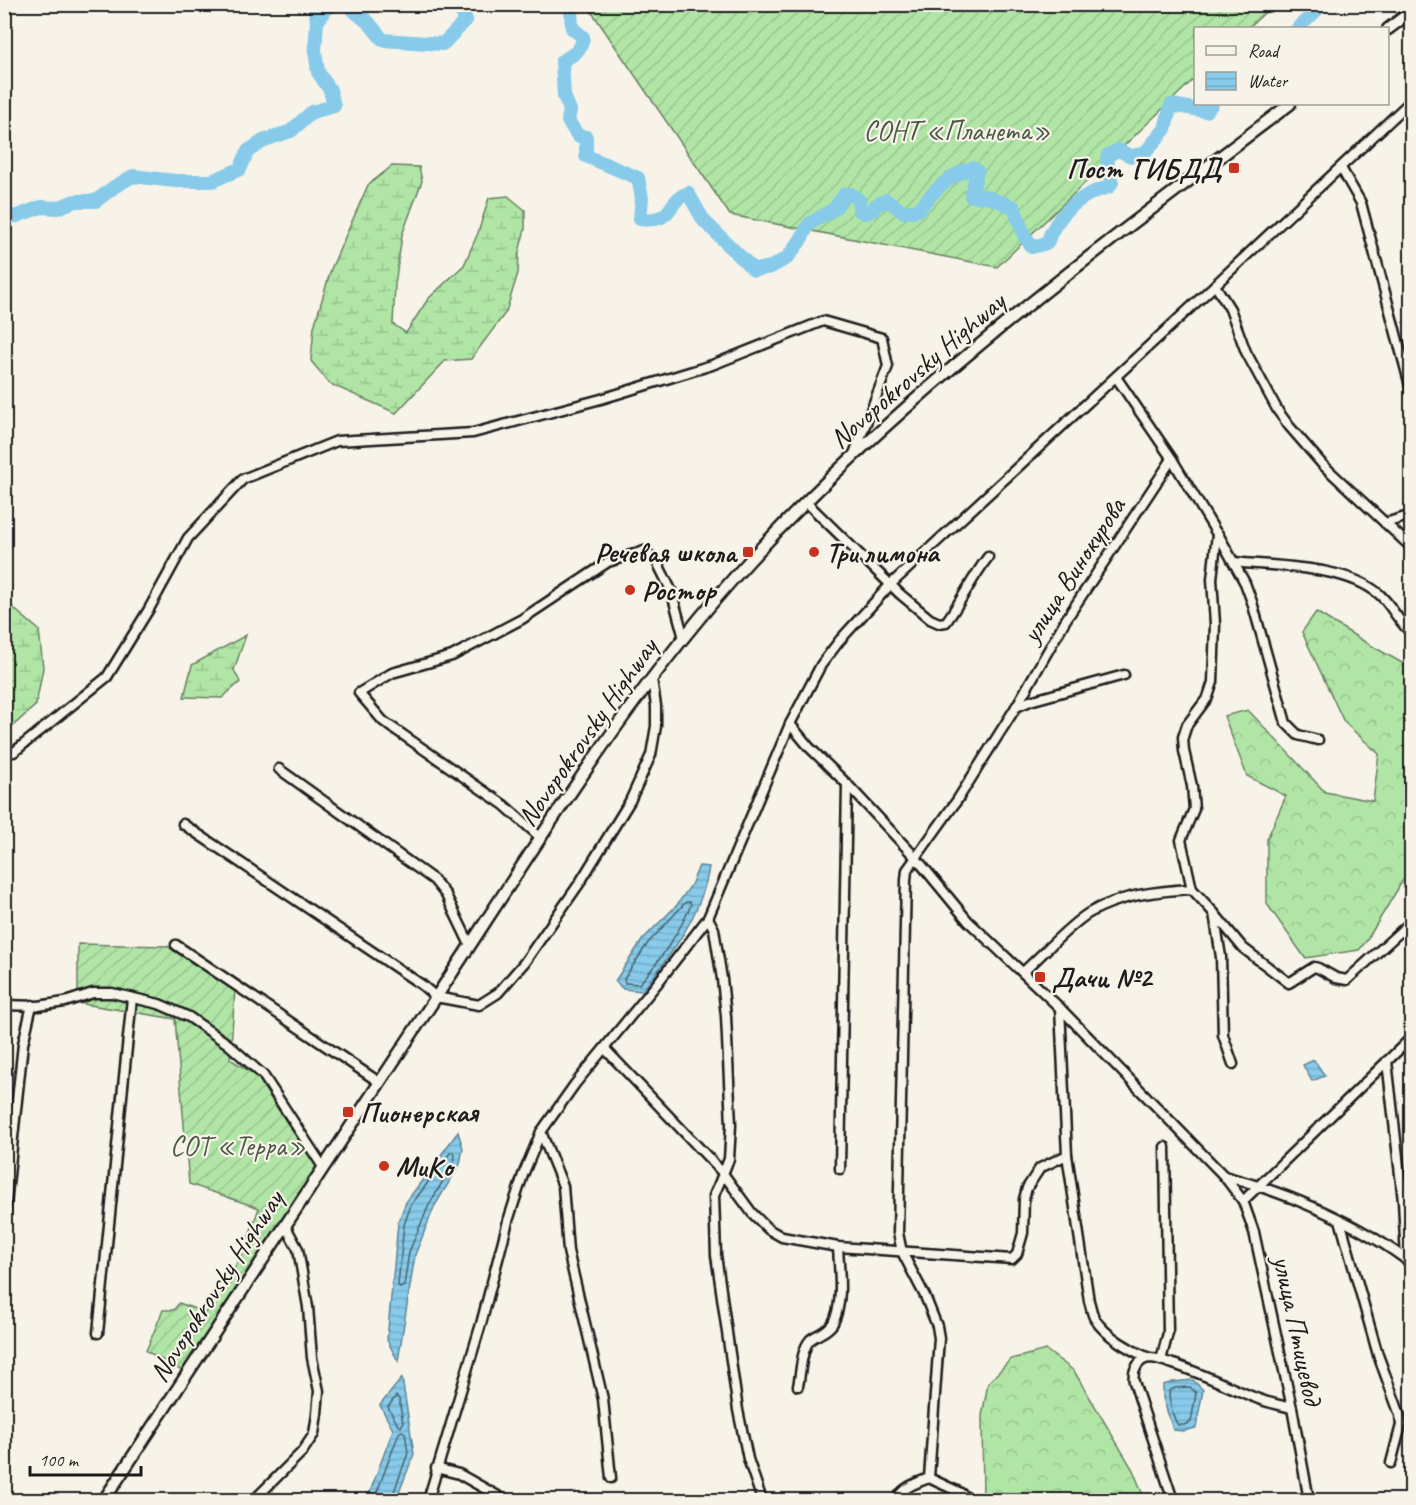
<svg xmlns="http://www.w3.org/2000/svg" width="1416" height="1505" font-family="Caveat,sans-serif">
  <defs>
    <pattern id="forest-crowns" width="20" height="18" patternUnits="userSpaceOnUse" patternTransform="scale(1.5)"><rect width="20" height="18" fill="#b0e5a6"/><path d="M2 6a3 3 0 1 1 6 0M12 15a3 3 0 1 1 6 0" fill="none" stroke="#97c48e"/></pattern>
    <pattern id="wetland-marsh" width="20" height="14" patternUnits="userSpaceOnUse" patternTransform="scale(1.5)"><rect width="20" height="14" fill="#b0e5a6"/><path d="M1 5h8M5 5V1M11 12h8M15 12V8" fill="none" stroke="#97c48e"/></pattern>
    <pattern id="garden-furrows" width="10" height="10" patternUnits="userSpaceOnUse" patternTransform="scale(1.5)"><rect width="10" height="10" fill="#b0e5a6"/><path d="M-1 1l2-2M0 10L10 0M9 11l2-2" fill="none" stroke="#97c48e"/></pattern>
    <pattern id="water-rules" width="6" height="5" patternUnits="userSpaceOnUse" patternTransform="scale(1.5)"><rect width="6" height="5" fill="#87cae9"/><path d="M0 2.5h6" fill="none" stroke="#74adc7"/></pattern>
  </defs>
  <rect width="100%" height="100%" fill="#f7f3e8"/>
  <filter id="ink" filterUnits="userSpaceOnUse"><feTurbulence type="fractalNoise" baseFrequency=".0167" numOctaves="2"/><feDisplacementMap in="SourceGraphic" scale="12" xChannelSelector="R" yChannelSelector="G"/><feConvolveMatrix kernelMatrix="1 2 1 2 8 2 1 2 1" color-interpolation-filters="sRGB"/></filter>
  <g filter="url(#ink)">
    <g fill="url(#forest-crowns)" stroke="#668061" stroke-width="1.5">
      <path d="M1316,612L1365,642L1411,668V867L1367,940L1359,950L1305,958L1267,904V839L1286,796L1247,776L1224,716L1248,710L1325,792L1373,801L1379,754L1344,722L1302,632Z"/>
      <path d="M1046,1350L1074,1371L1133,1470L1145,1500H983L982,1416L988,1383L1011,1359Z"/>
    </g>
    <g fill="url(#wetland-marsh)" stroke="#668061" stroke-width="1.5">
      <path d="M392,166L419,167L422,181L402,235L395,285L393,324L406,333L428,299L464,265L478,233L489,198L508,196L525,210V229L519,252L518,273L506,312L471,359L445,361L396,413L330,384L311,361L314,327L331,269L368,185Z"/>
      <path d="M12,607L39,630L43,668L36,705L5,733V609Z"/>
      <path d="M246,635L234,670L240,682L222,698L184,697L192,665Z"/>
    </g>
    <g fill="url(#garden-furrows)" stroke="#668061" stroke-width="1.5">
      <path d="M587,5H1273L1248,28H1196L1195,78L997,267L730,215Z"/>
      <path d="M78,944L167,946L235,990L230,1059L260,1078L263,1087L317,1167L184,1372L146,1351L163,1310H174L179,1303L206,1313L228,1282L248,1239L259,1208L189,1184L175,1019L78,1003Z"/>
    </g>
    <g fill="url(#water-rules)" stroke="#5c8497" stroke-width="1.5">
      <path d="M699,866L709,867C702,914 671,955 642,991L623,989L615,981L643,939L677,905L691,885Z"/>
      <path d="M1314,1060L1325,1076L1312,1081L1303,1065Z"/>
      <path d="M458,1132L463,1148L460,1164L434,1207L415,1255L398,1361L387,1340L398,1223L406,1202Z"/>
      <path d="M402,1378L414,1454L396,1500H367L393,1430L380,1405Z"/>
      <path d="M1193,1380L1203,1390L1196,1428L1184,1431L1173,1430L1163,1398V1385L1173,1382Z"/>
    </g>
    <g fill="none" stroke-linecap="round" stroke-linejoin="round">
      <g stroke="#47626e" stroke-width="1.5">
        <path d="M686,902H690L691,905C680,931 658,964 639,984L625,983L624,979L648,943Z"/>
        <path d="M453,1152L455,1155L454,1162L429,1205L409,1252L404,1286L400,1288L398,1285L404,1225L411,1205L450,1153Z"/>
        <path d="M1190,1387L1196,1393L1191,1422L1184,1425H1178C1172,1416 1169,1401 1169,1391L1175,1388Z"/>
        <path d="M396,1396L399,1399L403,1423L401,1427L398,1425L388,1407Z"/>
        <path d="M374,1500L399,1433L402,1431L405,1433L408,1453L391,1500"/>
      </g>
      <g stroke="#87cae9" stroke-width="14">
        <path d="M346,4L369,23L383,40L443,44L466,20L457,4"/>
        <path d="M569,4L571,9L572,28L583,37C582,50 573,55 562,61L564,96L570,110L568,121L578,136L586,137V156L638,178L642,198L640,219C676,223 665,201 688,193L704,221L754,270L771,267L787,258L800,241L809,224L834,209L845,194H851L859,200V210L865,213L872,211L876,205L886,200L904,212L918,210C934,191 948,175 972,168L977,171L971,196H985L1014,207L1024,235L1032,247L1047,243C1056,215 1080,194 1109,187L1112,182L1107,170L1108,155L1118,150L1131,156L1144,154L1165,129L1171,105L1206,111L1212,104"/>
        <path d="M317,22L327,8L337,4"/>
        <path d="M1298,28L1323,4"/>
        <path d="M4,217L17,216L41,207L57,208L75,201H96L114,187L133,176L175,181H212L240,169L248,151L265,140L291,131L312,112L334,106L330,90L318,72L315,50L317,22L315,4"/>
      </g>
      <defs>
        <g id="minor">
          <path d="M1412,100L1215,285L891,584L840,640L821,665L790,724L809,747L847,784L916,858L968,921L1060,1008L1224,1176C1286,1192 1361,1224 1412,1264"/>
          <path d="M1341,168L1361,203L1412,393"/>
          <path d="M1215,285L1230,309L1246,352L1278,411L1289,426L1322,464L1412,548"/>
          <path d="M1116,377L1172,459L1217,534L1212,579L1215,624L1213,682L1208,697L1187,725L1183,737L1184,751L1192,786L1194,809L1181,840L1192,889"/>
          <path d="M806,502L900,594L930,619L939,623L946,622C961,602 972,578 988,557"/>
          <path d="M1385,523L1412,515"/>
          <path d="M1218,534L1245,583L1252,602L1286,723L1298,735L1318,740"/>
          <path d="M1234,562C1277,567 1345,565 1379,594C1392,605 1398,623 1412,633"/>
          <path d="M1016,707L1030,701L1124,675"/>
          <path d="M14,752L107,677L149,609L188,538L243,479L337,441L473,433L601,399L712,365L823,321L882,338L888,366L854,454"/>
          <path d="M279,769L434,880L446,895L470,945"/>
          <path d="M183,824L422,985L436,997L479,1005L498,993L524,963L579,884L630,801L651,755L656,726V706L652,679"/>
          <path d="M541,838L504,805L383,721L359,693L392,673L452,656L522,619L608,562L644,551L656,560L671,590L684,638"/>
          <path d="M1214,913L1243,948L1289,983L1314,967L1318,968L1336,978L1347,980L1412,921"/>
          <path d="M708,918L714,929L722,979L726,1016L731,1125L729,1159L714,1196L716,1255L738,1410L748,1459L762,1500"/>
          <path d="M176,945L379,1082"/>
          <path d="M1023,972C1041,956 1069,925 1089,913C1120,895 1156,891 1192,889L1214,913L1221,957L1223,1035L1233,1064"/>
          <path d="M4,1005L38,1006L65,1002L93,993H112L159,1004L189,1017L228,1044L263,1075L323,1167"/>
          <path d="M1060,1008L1067,1155L1089,1301C1091,1307 1092,1315 1095,1319C1105,1336 1132,1351 1149,1358"/>
          <path d="M605,1049L722,1172L752,1213L768,1229L782,1237L838,1247L1012,1259L1017,1254L1023,1233L1024,1199L1027,1188L1040,1168L1067,1155"/>
          <path d="M1387,1061L1403,1201L1406,1260"/>
          <path d="M541,1132L563,1186L568,1251L603,1399L611,1478"/>
          <path d="M840,1169L847,784"/>
          <path d="M1224,1176L1243,1201L1254,1232L1292,1408L1309,1500"/>
          <path d="M1243,1201L1412,1037"/>
          <path d="M1340,1220L1378,1355L1400,1415L1401,1425L1391,1463"/>
          <path d="M4,1222L23,1044L32,1005"/>
          <path d="M98,1333L132,998"/>
          <path d="M1161,1360L1168,1333L1165,1147"/>
          <path d="M798,1386C801,1373 801,1350 810,1340C817,1334 828,1332 833,1323C844,1302 839,1271 838,1247"/>
          <path d="M436,1468L459,1474L505,1500"/>
          <path d="M929,1478L959,1492L970,1500"/>
          <path d="M254,1500L302,1452L314,1434L317,1414L319,1391L312,1358L308,1307L298,1249L285,1225"/>
          <path d="M428,1500L481,1324L508,1221L523,1175L541,1132L575,1084L656,985L708,918L790,724"/>
          <path d="M896,1500C903,1487 916,1483 929,1478L939,1338L937,1326L925,1296L902,1252L898,1233L906,880L907,870L958,799L1016,707L1065,621L1172,459"/>
          <path d="M1173,1500L1134,1382C1132,1371 1138,1359 1150,1358C1158,1358 1166,1362 1173,1364C1202,1373 1228,1387 1256,1398C1268,1403 1280,1405 1292,1408"/>
        </g>
        <g id="major">
          <path d="M1388,29L1412,11"/>
          <path d="M104,1500C219,1324 336,1149 452,973C545,831 635,685 751,559C911,385 1103,246 1290,104"/>
        </g>
      </defs>
      <use href="#minor" stroke="#1c1c1c" stroke-width="13"/>
      <use href="#major" stroke="#1c1c1c" stroke-width="15"/>
      <use href="#minor" stroke="#f7f3e8" stroke-width="8"/>
      <use href="#major" stroke="#f7f3e8" stroke-width="10"/>
    </g>
  </g>
  <g fill="#c8321e" stroke="#f7f3e8" stroke-width="2">
    <rect x="1228" y="162" width="12" height="12" rx="3"/>
    <rect x="742" y="546" width="12" height="12" rx="3"/>
    <circle cx="814" cy="552" r="6"/>
    <circle cx="630" cy="590" r="6"/>
    <rect x="1034" y="971" width="12" height="12" rx="3"/>
    <rect x="342" y="1106" width="12" height="12" rx="3"/>
    <circle cx="384" cy="1166" r="6"/>
  </g>
  <g text-anchor="middle" dominant-baseline="central" stroke-width="4.5" stroke-linejoin="round" paint-order="stroke">
    <g font-size="28" fill="#485845" stroke="#f7f3e8">
      <text x="957" y="130">СОНТ «Планета»</text>
      <text x="238" y="1145">СОТ «Терра»</text>
    </g>
    <g font-size="28" font-weight="bold" fill="#1c1c1c" stroke="#f7f3e8" text-anchor="start">
      <text x="1222" y="168" text-anchor="end">Пост ГИБДД</text>
      <text x="736" y="552" text-anchor="end">Речевая школа</text>
      <text x="826" y="552">Три лимона</text>
      <text x="642" y="590">Ростор</text>
      <text x="1052" y="977">Дачи №2</text>
      <text x="360" y="1112">Пионерская</text>
      <text x="396" y="1166">МиКо</text>
    </g>
    <g font-size="28" fill="#1c1c1c" stroke="#f7f3e8">
      <text transform="translate(917 370) rotate(-41)">Novopokrovsky Highway</text>
      <text transform="translate(1073 570) rotate(-57)">улица Винокурова</text>
      <text transform="translate(587 732) rotate(-55)">Novopokrovsky Highway</text>
      <text transform="translate(216 1286) rotate(-57)">Novopokrovsky Highway</text>
      <text transform="translate(1298 1330) rotate(78)">улица Птицевод</text>
    </g>
  </g>
  <rect width="1416" height="1505" fill="none" stroke="#f7f3e8" stroke-width="24"/>
  <rect x="12" y="12" width="1392" height="1481" fill="none" stroke="#1c1c1c" stroke-width="2" filter="url(#ink)"/>
  <rect x="1194" y="27" width="195" height="78" fill="#f7f3e8" stroke="#9f9d96" stroke-width="1.5"/>
  <rect x="1206" y="46" width="30" height="9" fill="#f7f3e8" stroke="#9f9d96" stroke-width="1.5"/>
  <text x="1248" y="57" font-size="18" fill="#1c1c1c">Road</text>
  <rect x="1206" y="72" width="30" height="18" fill="url(#water-rules)" stroke="#9f9d96" stroke-width="1.5"/>
  <text x="1248" y="87" font-size="18" fill="#1c1c1c">Water</text>
  <path d="M30 1466v9h111v-9" fill="none" stroke="#1c1c1c" stroke-width="3"/>
  <text x="39" y="1466" font-size="18" fill="#1c1c1c" stroke="#f7f3e8" stroke-width="4.5" paint-order="stroke">100 m</text>
</svg>
